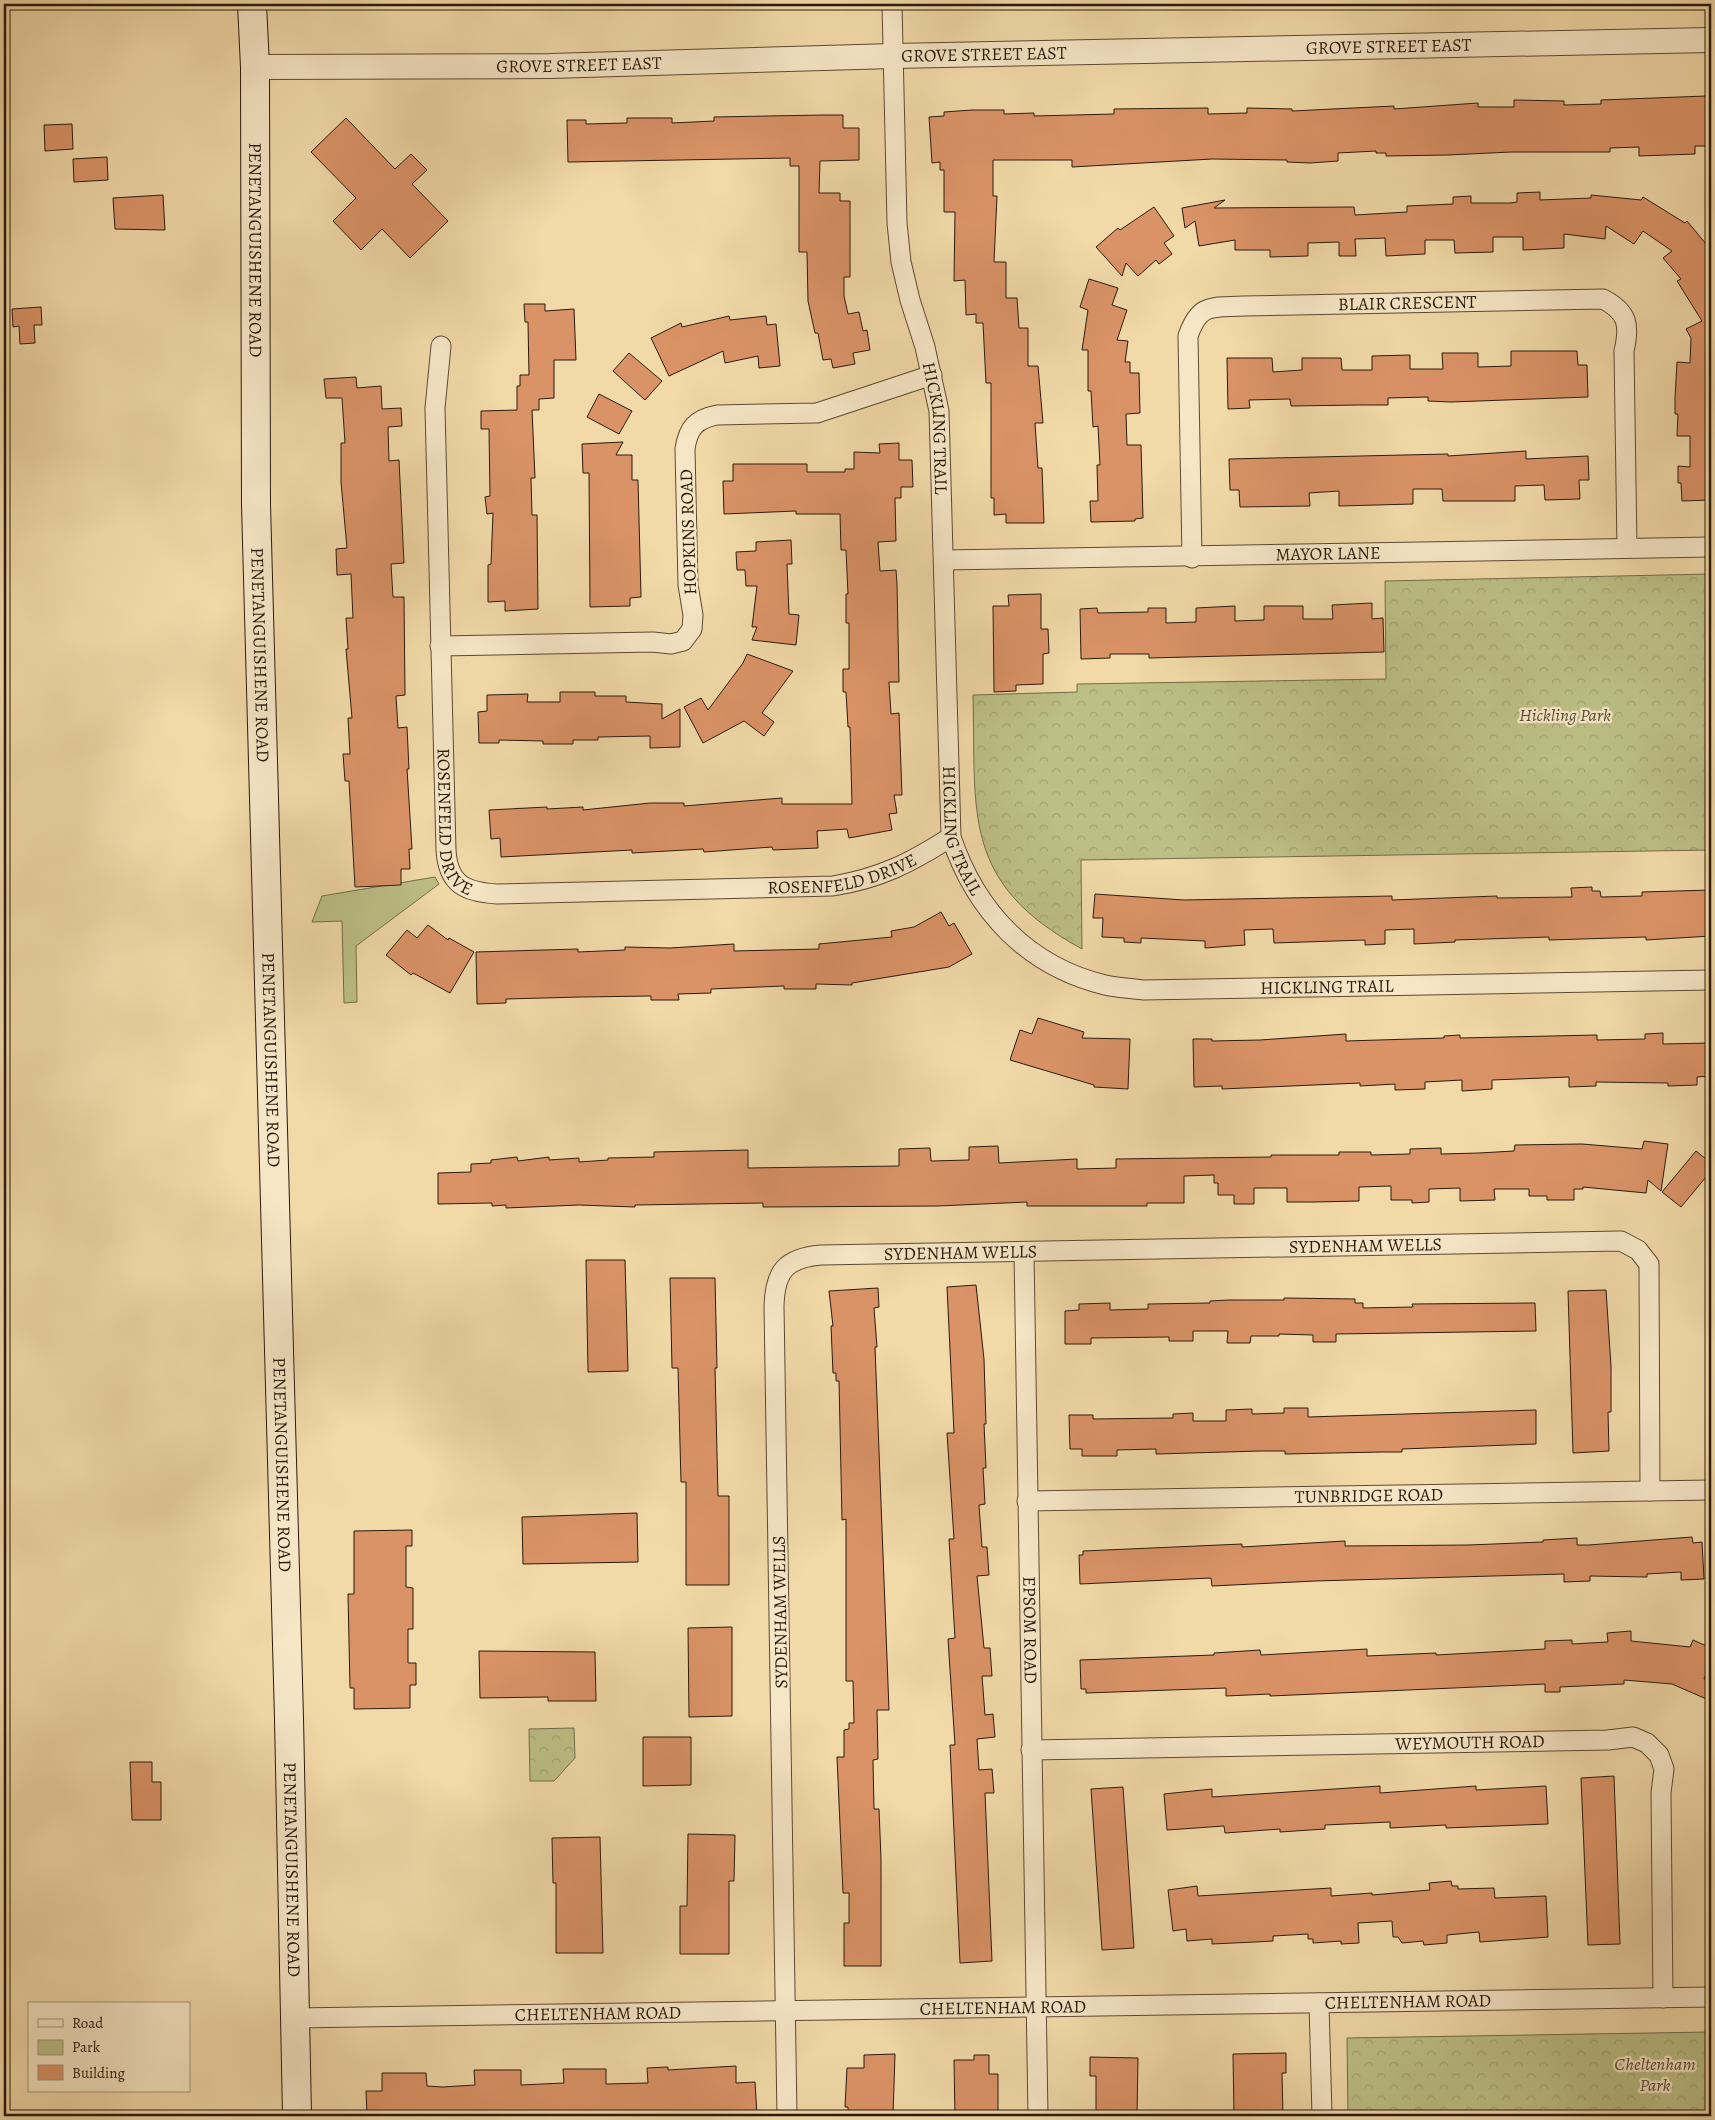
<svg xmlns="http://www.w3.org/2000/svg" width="1715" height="2120" font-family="Alegreya,serif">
  <defs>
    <pattern id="forest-crowns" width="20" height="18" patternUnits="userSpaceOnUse" patternTransform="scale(1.25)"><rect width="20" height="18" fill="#bcbf86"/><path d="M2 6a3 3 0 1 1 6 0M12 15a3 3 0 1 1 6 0" fill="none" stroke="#a2a472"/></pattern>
  </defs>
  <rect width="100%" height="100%" fill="#f1d9a8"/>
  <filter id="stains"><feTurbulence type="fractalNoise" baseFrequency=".004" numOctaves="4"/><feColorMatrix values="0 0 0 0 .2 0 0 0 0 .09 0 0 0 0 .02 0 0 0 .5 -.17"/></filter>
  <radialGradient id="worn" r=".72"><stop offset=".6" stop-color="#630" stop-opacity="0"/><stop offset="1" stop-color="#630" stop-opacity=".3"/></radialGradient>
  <path fill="#bcbf86" stroke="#736c4a" d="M435,877L439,884L356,946L357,1002L344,1003L342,921L312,922L322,896Z"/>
  <g fill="url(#forest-crowns)" stroke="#736c4a">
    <path d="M1711,574V850L1081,860L1082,949C961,883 976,815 973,695L1077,692V684L1386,679L1385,581Z"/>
    <path d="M574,1728L575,1758L554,1781H530L529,1729Z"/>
    <path d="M1711,2032V2116H1348L1347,2038Z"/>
  </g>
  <g fill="#da9367" stroke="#2a1a0d">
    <path d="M1706,96L1708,146H1695V154L1639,156V147L1610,148V152H1511L1448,155L1386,156V153H1376V151L1338,153V161L1310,163L1287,162V160L1212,159L1072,167V160H993V196H997L994,262H1006V298H1017L1019,328H1028V366H1038L1043,423H1035L1038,468H1042L1044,523H1006V514L994,515V498H991V383H986L983,323H976V314L966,315L965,280L954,281L955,212H944V170H940V162L932,163L929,117L944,116V112L972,110H1004V114L1034,113V116L1114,114V109L1208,108V114L1247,113V108L1292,109V111L1394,106V109L1478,103V107H1514V100L1564,101V105L1601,104V100Z"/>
    <path d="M823,115H843V128H859V160L820,161L819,193H840V201H850V277H844V296L848,314L859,312L863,331L867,330L870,350L853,353L855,364L833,368L831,359L823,360L818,333H815L808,301L807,252H799V166H790V158L568,162L567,120H586V124L627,123V118H672V123L714,121V117Z"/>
    <path d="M346,118L395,169L411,154L427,170L412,184L448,221L410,258L382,229L361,250L333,221L356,198L311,152Z"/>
    <path d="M72,124L73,149L45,151L44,125Z"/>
    <path d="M107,157L108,180L74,182L73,159Z"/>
    <path d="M1540,192V200L1591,198V195L1641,200L1643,197L1685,223L1687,221L1711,250V500L1682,501L1681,483H1678V466L1690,467V436H1677L1678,414H1675V398L1677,362L1690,363L1691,338L1686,329L1702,321L1677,281L1681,279L1663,258L1672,251L1643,231L1634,244L1606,226L1605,239L1564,234V248L1523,250V237H1493V252L1455,253L1454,240H1425V254L1386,256L1385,238L1355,239L1356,256H1339V242L1308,243V256L1270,257V250H1235V240L1199,246L1195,221L1185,228L1182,208L1225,200L1214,208L1354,207L1355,215L1407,212V206L1453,204V197L1471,196V203H1510L1517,202V193Z"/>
    <path d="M163,195L165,230L115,229L113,198Z"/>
    <path d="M1154,207L1174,236L1164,243L1172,254L1159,264L1156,260L1138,276L1126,263L1122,276L1096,247L1118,228L1120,230Z"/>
    <path d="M1089,279L1118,288L1112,305L1127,310L1117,340L1128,341L1125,362H1130V373H1139L1140,413L1126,414L1127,445H1141L1143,518L1135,519V521L1091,522L1090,501H1098L1097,465H1100L1098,426L1093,427L1091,391H1088V350H1082L1088,310L1080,307Z"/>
    <path d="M524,304H545V311L574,309L576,360H554V398L539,399V410H532L535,478H531L532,515H537L538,609L505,611V601L488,602V565L491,564L493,513L487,514L485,497L490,496L489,429H481V411L517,410V386H520V375H529L528,322H525Z"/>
    <path d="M41,307L42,325H34L35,343L20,344L19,326L13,327L12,309Z"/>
    <path d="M729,316L730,320L766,316L767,325L776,324L780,366L759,368L758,356L725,363L723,351L669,376L651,338L681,323L682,327Z"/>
    <path d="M1511,351H1577L1578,365H1587L1588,397L1451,402L1428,401V397L1388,398V405H1359L1291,406L1290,399L1249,400L1250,408L1228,409L1227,358H1272L1273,372L1302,370V358H1341L1342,370H1372V356L1410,355V369H1443L1442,353H1478V367L1511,366Z"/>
    <path d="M629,353L662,381L645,400L613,371Z"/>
    <path d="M356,377L357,388L381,386L382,409L401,408L402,426L388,427L389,461L399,460L404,563L391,564L393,597H404L405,695L396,696L398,728L407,727L409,769H407L412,849H409L410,869H401V885L355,887L349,781H345L343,754H350L348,718H352L346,649H348L346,618H353L351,574L337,575L336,549L347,548L341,482V443H345L342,398H326L324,379Z"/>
    <path d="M599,394L632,411L619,434L587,417Z"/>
    <path d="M623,442L616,455H632V480H638L641,597L630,598V606L590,607L589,473H583L582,444Z"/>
    <path d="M899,443V460H912L913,487H901V498H895L896,541L878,542L880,571L896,570L897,584L899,682H889L891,714L899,713L902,795H894L897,813L889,814L892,830L849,838L847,829L817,831L818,848L773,850L772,847L704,852L703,849L632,853V850L501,857L500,838L491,839L489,810L547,807V809L583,807V810L650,803H684V806L782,798V804H852L850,727H848L846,692H843V669H849V623H846V594H848L846,550H841L840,514H796V511L724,514L723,481H733V464H807V472H845V469H854V452L880,453L879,444Z"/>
    <path d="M1526,451V459L1588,456L1589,480H1579L1580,499L1545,500L1544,485L1515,486V501H1443L1442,489H1413V504L1339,506V491L1309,493L1310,506L1240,507L1239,490H1230L1229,459L1448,454V456Z"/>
    <path d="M791,540L792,564H787L789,614L799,615L796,645L752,640L757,627H752L757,586H746L745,570H737L736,552L756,551V542Z"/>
    <path d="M1041,594V629H1048L1049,653L1043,654V684L1016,685V691L994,692L993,606H1009L1008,595Z"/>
    <path d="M1372,603V619L1383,618L1384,652L1149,658V654H1110V658L1081,659L1080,609L1097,608L1098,613L1148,612V608H1166V623L1196,622V608L1235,606V621L1264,620V606H1303V619H1333L1332,605Z"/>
    <path d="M747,654L793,671L762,713L774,722L764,736L744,721L703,743L684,707L701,698L708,710L743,663Z"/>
    <path d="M560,692H595V696H626V702L662,704V719L680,709V747L650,748V736L598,737V740H573V744H543V741L499,740V743H479L478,712L487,711V695L528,694L527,702H560Z"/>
    <path d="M1592,887V891H1600L1601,897L1642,896V892L1711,890V936L1646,940V937L1549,940V937L1455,940V942L1414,944V929L1385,930V944L1365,945V940L1274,943L1273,929L1244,930L1245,945L1205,948V941L1141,938V943L1124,942V938L1102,937L1103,918H1093L1095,894L1184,900L1392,896V900L1497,896V898L1572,897L1571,888Z"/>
    <path d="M941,912L949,926L954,923L972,954L949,967L852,983V985L816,984V989H784V986L711,989V993L678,994L679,1000H651V996L581,997L506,999V1003L477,1004L476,952L578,949V952L625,950V947L670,948L734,944V951L819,949V944L892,937L891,931L914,927Z"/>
    <path d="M428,925L448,940L449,938L474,952L450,993L413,973L411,975L386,955L407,930L417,938Z"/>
    <path d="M1038,1018L1084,1032L1082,1038L1130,1039L1128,1089L1094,1087V1085L1010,1060L1020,1030L1032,1034Z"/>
    <path d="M1663,1033V1044L1711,1043V1076L1697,1077V1085L1668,1086V1083L1596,1082V1086L1569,1087V1077L1492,1080V1089L1462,1091V1080L1425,1082V1089L1395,1090V1084L1360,1086V1083L1222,1089V1086L1194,1087L1193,1039H1212V1041L1260,1040L1346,1034V1041L1444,1038V1036L1460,1035V1038L1597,1035V1040L1645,1039V1034Z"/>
    <path d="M1644,1141L1668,1144L1661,1191L1648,1180L1646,1193L1583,1187V1189H1574V1200H1547V1196H1529V1189H1494L1495,1200L1460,1201V1188L1429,1189V1202L1412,1203V1200H1391V1186L1359,1187V1201L1314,1202H1287V1188H1254V1204H1234V1195H1218V1183H1214V1175L1184,1176V1203H1147V1206H1027V1202L938,1206L763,1207V1203L635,1205V1207L579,1205L506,1208V1205L492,1206V1203L438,1204V1173L471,1172V1164L491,1163V1160L517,1157L518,1161L549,1157V1160L579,1158V1162L608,1160V1158L654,1157V1152L748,1150V1168L899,1166V1149L930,1148L931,1161L969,1160V1147L998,1146L999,1163L1077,1159V1169L1116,1168V1159L1271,1157V1155H1339V1152H1371V1155L1410,1154V1149L1441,1148V1154L1479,1153L1514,1151L1515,1145L1582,1144L1642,1149Z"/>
    <path d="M1696,1151L1711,1163V1171L1681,1207L1662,1192Z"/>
    <path d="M586,1260H625L628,1371L588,1372Z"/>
    <path d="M670,1278H715L717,1368H715L718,1496H729V1585H686V1482H681L678,1368H672Z"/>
    <path d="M976,1285L984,1359L986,1424H984L986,1468H983L985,1504L979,1505L982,1547H987L989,1575L977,1576L984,1648H990L992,1676H982L985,1715L993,1714L995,1737L977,1739L979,1770L992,1769L994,1793H985L992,1961L960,1963L950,1745H955L948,1639L955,1638L949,1539H954L947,1433H954L947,1287Z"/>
    <path d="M878,1288L879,1307L874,1308L877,1347H875L889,1710H877L878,1759L873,1760L874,1809H879L881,1859V1966H844V1923H849V1893H843L837,1757H844V1730L849,1729V1723H854L853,1681H846V1519L842,1520L839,1381H836V1373H833L831,1326H833L829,1291Z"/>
    <path d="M1606,1290L1611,1366V1412H1608L1609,1451L1573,1453L1568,1291Z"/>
    <path d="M1284,1298L1355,1299V1303H1363V1308L1413,1307L1412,1304L1535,1303L1536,1331L1336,1334V1342H1313V1335L1279,1334V1336H1251L1250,1343H1227L1228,1331H1193V1341H1169V1337L1091,1338V1344H1065V1311L1079,1310V1304L1110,1303V1310L1148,1309V1304L1210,1303V1301L1228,1300H1284Z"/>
    <path d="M1284,1408H1308V1417L1536,1410V1444L1402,1449V1452H1381L1285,1454V1451H1260L1156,1454V1449L1117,1450V1456H1082V1449H1070L1069,1415H1093V1419L1173,1418V1414L1193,1413V1421H1226V1410L1252,1409V1414L1284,1413Z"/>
    <path d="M637,1513L638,1562L523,1564L522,1517Z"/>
    <path d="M412,1530V1546H406V1587L413,1588V1629H408V1663H416V1685H410V1708L354,1709V1688H350L348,1594H354V1531Z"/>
    <path d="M1692,1537L1693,1543L1702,1542L1704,1579L1681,1580V1572L1647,1574V1577L1590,1576V1581L1564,1582V1574L1315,1581L1212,1586L1211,1578L1080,1584L1079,1555H1083V1551L1242,1544V1547L1345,1541V1546L1469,1545L1543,1542V1540L1577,1538V1545H1589Z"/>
    <path d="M732,1627V1716L689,1717L688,1628Z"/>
    <path d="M1631,1631V1641L1690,1647L1693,1640L1711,1648V1662L1704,1679L1711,1684V1701L1672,1684L1624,1680V1684L1560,1687V1692H1545V1684L1270,1696V1694L1226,1696V1688L1086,1693V1689H1081L1080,1660L1214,1655V1653L1260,1650L1261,1655L1367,1649V1656L1436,1653V1655L1545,1649V1641L1572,1640V1644L1608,1642L1607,1633Z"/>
    <path d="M479,1651L595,1652L596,1701H548V1697L480,1698Z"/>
    <path d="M643,1737H691V1785L643,1786Z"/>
    <path d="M130,1762H152V1782H161V1820H132Z"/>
    <path d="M1614,1776L1620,1944L1588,1945L1581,1778Z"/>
    <path d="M1380,1786V1793L1476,1786V1790L1546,1786L1548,1824L1446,1828V1825L1390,1828V1822L1325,1825V1829L1280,1832V1829L1225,1833L1224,1826L1167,1830L1164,1794L1212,1789V1797Z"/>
    <path d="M1123,1787L1134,1948L1102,1950L1091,1789Z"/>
    <path d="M688,1834L735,1835L734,1881H729V1954H680V1906H687Z"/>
    <path d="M600,1837L603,1953H556V1883H553L552,1838Z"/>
    <path d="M1451,1881L1452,1886H1458V1889L1494,1888L1495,1898L1546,1896L1548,1937L1480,1942L1479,1932L1447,1935V1943L1424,1945L1423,1941L1402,1943L1398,1937H1393L1392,1921L1358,1923L1359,1943L1341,1944V1941L1313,1943V1939H1308V1934L1273,1936V1941L1255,1942L1212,1944V1939L1187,1941L1186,1929L1173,1931L1168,1890L1197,1886L1198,1896L1331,1888V1896L1372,1893V1895L1430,1890L1429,1883Z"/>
    <path d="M1286,2053V2073H1282L1283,2116H1234L1233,2054Z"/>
    <path d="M895,2054L893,2116H848V2107H845L847,2068H864V2055Z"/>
    <path d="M974,2055H989V2074H998V2113H990V2116H955L954,2060H974Z"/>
    <path d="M1090,2057L1138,2058L1137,2116H1096V2076H1090Z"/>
    <path d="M736,2066V2083L755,2082L757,2116H367L366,2091H382V2073H426L427,2086L443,2087L475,2085L474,2070H521V2085L564,2083L563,2069H606V2084L648,2083L647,2068L668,2067V2070Z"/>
  </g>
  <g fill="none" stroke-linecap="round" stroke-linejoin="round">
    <defs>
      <g id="minor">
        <path id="s1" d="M892,4L897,223L901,262L910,300L925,347L939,411L951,837C976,911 1027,966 1105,985C1117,988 1131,988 1143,990L1711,980"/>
        <path id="s2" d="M441,346L435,408L446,850C448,885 466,892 497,894L833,886C881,878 910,863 951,837"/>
        <path id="s3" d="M1192,558L1188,336C1200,302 1212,308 1244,306L1603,299C1628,312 1630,325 1624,351L1627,548"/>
        <path id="s4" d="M944,560L1711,547"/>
        <path d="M440,646L653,642L671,644L683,641L692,629L693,615L688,585L685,449C688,428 696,419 717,415L817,413L932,375"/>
        <path id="s5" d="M1024,1252L1038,2116"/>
        <path id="s6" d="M1027,1501L1711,1490"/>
        <path id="s7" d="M1031,1750L1608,1740L1633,1737L1647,1743L1659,1755L1664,1769L1661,1793L1663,1998"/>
        <path d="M1319,2003L1322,2116"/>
        <path id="s8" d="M294,2018L1711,1997"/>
        <path id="s9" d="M787,2116L774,1306C775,1272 785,1258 821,1255L1621,1241L1638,1250L1649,1264L1650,1491"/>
      </g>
      <g id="tertiary">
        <path id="s10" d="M255,67L550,66L893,56L1711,40"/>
      </g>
      <g id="secondary">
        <path id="s11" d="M252,4L255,67L256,504L289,1718L297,2116"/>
      </g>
    </defs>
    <use href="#minor" stroke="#5c4a34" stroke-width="21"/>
    <use href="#tertiary" stroke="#5c4a34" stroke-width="26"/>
    <use href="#secondary" stroke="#2a1a0d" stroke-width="30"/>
    <use href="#minor" stroke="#f6e6c6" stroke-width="19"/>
    <use href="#tertiary" stroke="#f6e6c6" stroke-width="24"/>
    <use href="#secondary" stroke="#f6e6c6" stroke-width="28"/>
  </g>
  <g text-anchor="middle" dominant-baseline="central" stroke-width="4.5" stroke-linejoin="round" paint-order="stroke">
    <g font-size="18" fill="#2a1a0d" stroke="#f6e6c6">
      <text stroke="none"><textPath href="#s10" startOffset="1134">GROVE STREET EAST</textPath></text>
      <text stroke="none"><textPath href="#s10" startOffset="729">GROVE STREET EAST</textPath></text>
      <text stroke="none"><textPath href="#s10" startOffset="324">GROVE STREET EAST</textPath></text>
      <text stroke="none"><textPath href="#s11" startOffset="246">PENETANGUISHENE ROAD</textPath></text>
      <text stroke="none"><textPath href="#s3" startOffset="456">BLAIR CRESCENT</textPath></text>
      <text stroke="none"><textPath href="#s1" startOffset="429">HICKLING TRAIL</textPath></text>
      <text transform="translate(688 532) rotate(-92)">HOPKINS ROAD</text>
      <text stroke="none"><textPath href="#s4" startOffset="384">MAYOR LANE</textPath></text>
      <text stroke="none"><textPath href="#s11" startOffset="651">PENETANGUISHENE ROAD</textPath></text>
      <text stroke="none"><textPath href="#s2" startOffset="479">ROSENFELD DRIVE</textPath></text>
      <text stroke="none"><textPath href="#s1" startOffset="834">HICKLING TRAIL</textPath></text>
      <text stroke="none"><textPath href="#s2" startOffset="928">ROSENFELD DRIVE</textPath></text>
      <text stroke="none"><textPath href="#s1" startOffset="1284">HICKLING TRAIL</textPath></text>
      <text stroke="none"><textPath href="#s11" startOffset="1056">PENETANGUISHENE ROAD</textPath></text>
      <text stroke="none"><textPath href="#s9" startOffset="1434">SYDENHAM WELLS</textPath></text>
      <text stroke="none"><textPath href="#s9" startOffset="1029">SYDENHAM WELLS</textPath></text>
      <text stroke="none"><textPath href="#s11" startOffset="1461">PENETANGUISHENE ROAD</textPath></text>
      <text stroke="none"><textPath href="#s6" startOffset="342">TUNBRIDGE ROAD</textPath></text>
      <text transform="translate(780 1612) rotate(-91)">SYDENHAM WELLS</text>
      <text stroke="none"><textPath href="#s5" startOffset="378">EPSOM ROAD</textPath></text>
      <text stroke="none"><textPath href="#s7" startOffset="439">WEYMOUTH ROAD</textPath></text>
      <text stroke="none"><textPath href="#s11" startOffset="1866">PENETANGUISHENE ROAD</textPath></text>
      <text stroke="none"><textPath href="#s8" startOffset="1114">CHELTENHAM ROAD</textPath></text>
      <text stroke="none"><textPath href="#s8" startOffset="709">CHELTENHAM ROAD</textPath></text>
      <text stroke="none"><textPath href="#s8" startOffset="304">CHELTENHAM ROAD</textPath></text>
    </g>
    <g font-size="18" font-style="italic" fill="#564c31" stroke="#f6e6c6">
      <text x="1565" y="715">Hickling Park</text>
      <text x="1655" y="2064">Cheltenham<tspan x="1655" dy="21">Park</tspan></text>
    </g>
  </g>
  <rect width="1715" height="2120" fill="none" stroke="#f1d9a8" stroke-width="20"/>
  <rect x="5" y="5" width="1705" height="2110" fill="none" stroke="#2a1a0d" stroke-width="2.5"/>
  <rect x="10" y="10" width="1695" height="2100" fill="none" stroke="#2a1a0d"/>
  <rect x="28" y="2002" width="162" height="90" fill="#f6e6c6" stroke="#a4947c"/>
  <rect x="38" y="2019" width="25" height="8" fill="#f6e6c6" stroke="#a4947c"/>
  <text x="72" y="2028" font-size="15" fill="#2a1a0d">Road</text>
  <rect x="38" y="2040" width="25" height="15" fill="#bcbf86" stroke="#a4947c"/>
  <text x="72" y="2052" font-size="15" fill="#2a1a0d">Park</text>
  <rect x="38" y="2065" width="25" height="15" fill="#da9367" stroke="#a4947c"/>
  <text x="72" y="2078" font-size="15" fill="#2a1a0d">Building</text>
  <rect width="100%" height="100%" filter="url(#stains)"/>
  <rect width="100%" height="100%" fill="url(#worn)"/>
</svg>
